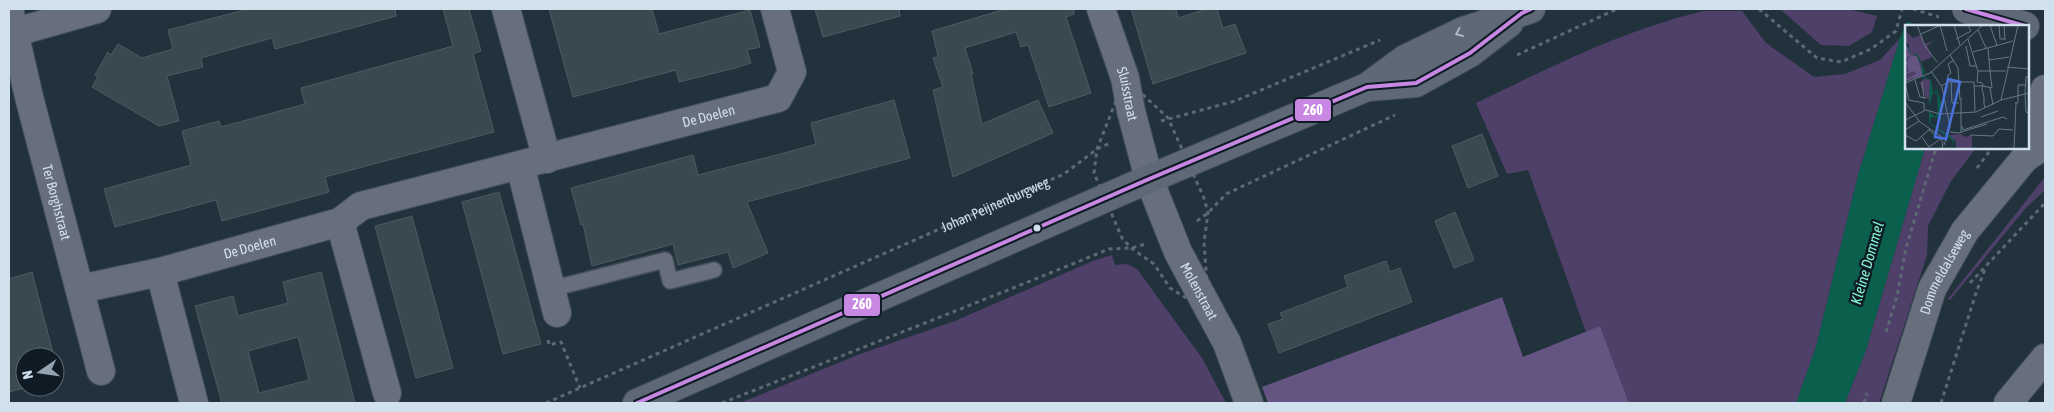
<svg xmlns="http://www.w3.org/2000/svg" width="2054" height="412" font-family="'Asap Condensed',sans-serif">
  <rect width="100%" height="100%" fill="#22323d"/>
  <g fill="#4f406a">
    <path d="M1780,9H1848L1877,16L1872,32L1849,46L1821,45Z"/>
    <path d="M1704,11H1742L1766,43L1814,77L1845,74L1880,60L1900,38L1858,175L1816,347L1796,403H1629L1600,326L1586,332L1528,170L1507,174L1476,103C1551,67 1623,30 1704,11Z"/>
    <path d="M1925,148H1976L1951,181L1928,226L1927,255L1879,403H1845L1866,350Z"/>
    <path d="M2045,177V190L2025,209L1950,300L1948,299Z"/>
    <path d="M1112,255L1115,265L1127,264L1137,269L1202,358L1226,403H740L860,354L955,321L1093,261Z"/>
  </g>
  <path fill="#645482" d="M1502,297L1523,357L1600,326L1629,403H1268L1262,387Z"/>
  <path fill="#0a5f4d" d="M1907,21L1950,26H1906V148H1925L1866,350L1845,403H1796L1816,347L1858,175L1900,38Z"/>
  <path fill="#22323d" d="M1909,9H1958L1953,26H1921L1905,21Z"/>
  <g fill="#3a494f" stroke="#4b5b61" fill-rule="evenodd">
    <path d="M248,9H395L396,16L275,49L272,38L201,58L203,67L167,76L179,121L159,126L92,87L98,77L95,75L108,52L111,55L118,44L142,58L173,49L168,30Z"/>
    <path d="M443,9H469L481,51L473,54L494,132L325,177L329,192L222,221L216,200L115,227L104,189L191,165L182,131L219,121L221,127L305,104L301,88L453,46Z"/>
    <path d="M549,9H652L659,34L750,10L760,47L747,50L751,63L735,68L679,82L676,70L573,97Z"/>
    <path d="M815,9H899L900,16L823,37Z"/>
    <path d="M1005,9H1074V14L1066,17L1091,93L1049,107L1028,45L1021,47L1016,32L965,48L973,74H971L982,124L1038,100L1053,133L953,177L933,90L943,87L933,58L938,56L932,31Z"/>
    <path d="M1131,9H1176L1178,18L1206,9H1217L1223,28L1235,24L1246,53L1153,84Z"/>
    <path d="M894,100L910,158L747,202L768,253L733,268L728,252L678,265L673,244L592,266L583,224L581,225L571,188L693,155L698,175L788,152L816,144L811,123Z"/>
    <path d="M1482,134L1498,176L1468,188L1452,146Z"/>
    <path d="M499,192L541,344L503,354L462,202Z"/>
    <path d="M1455,212L1474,260L1454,268L1435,221Z"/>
    <path d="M412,216L453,368L416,378L375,226Z"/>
    <path d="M1386,261L1390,272L1400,268L1412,302L1279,353L1268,324L1283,319L1280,313L1348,287L1344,276Z"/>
    <path d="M32,272L54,357H25V387H28L9,392V279Z"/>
    <path d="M321,272L355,403H222L195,306L233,296L238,316L288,303L283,282ZM298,337L309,380L259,393L248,351Z"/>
  </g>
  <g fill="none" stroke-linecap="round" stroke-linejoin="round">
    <defs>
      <path id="lane" d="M551,289L665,260L670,281L714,270"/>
      <g id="street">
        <path id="s2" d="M9,9L29,97L101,371"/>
        <path d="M506,9L547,159"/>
        <path id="s3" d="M1101,9L1125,78L1131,111L1149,179L1178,252L1227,343L1249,403"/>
        <path d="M9,34L97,9"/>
        <path d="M2028,144L2032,121L2045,89"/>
        <path d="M520,165L557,313"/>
        <path d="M340,222L387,393"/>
        <path d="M160,272L194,403"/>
        <path id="s4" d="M80,289L160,272L340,222L361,206L778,98L792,72L775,9"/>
        <path id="s5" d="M1896,403L1932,289L1965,231L2025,158L2045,145"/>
        <path d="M2008,403L2045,358"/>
      </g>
      <g id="secondary">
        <path d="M1986,15L2025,26"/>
        <path d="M1368,87L1416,83L1470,53L1509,23"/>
        <path d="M637,403L1149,179L1367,87L1405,59L1463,31L1531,9"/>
      </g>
    </defs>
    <use href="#lane" stroke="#404d57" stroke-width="18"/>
    <use href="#street" stroke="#404d57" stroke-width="30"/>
    <use href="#secondary" stroke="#404d57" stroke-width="30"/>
    <g stroke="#5e6873" stroke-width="3" stroke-dasharray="4 4" stroke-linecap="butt">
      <path d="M1759,9L1817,58L1841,62L1871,49L1896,31L1902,9"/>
      <path d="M1517,55L1617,9"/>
      <path d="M1125,78L1168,118L1204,198L1208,213L1204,242L1209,312L1170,288L1154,264L1131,248L1122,238L1094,173L1097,149Z"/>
      <path d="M1161,121L1235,101L1380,40"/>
      <path d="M1977,168L1992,148"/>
      <path d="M1197,221L1208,213L1226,194L1395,115"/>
      <path d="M1970,283L2045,203"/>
      <path d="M1886,332L1897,296L1906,248L1936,148"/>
      <path d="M548,340L549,345L561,342L580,388"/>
      <path id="s1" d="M546,403L1064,174L1097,149L1110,143"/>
      <path d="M722,403C851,352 980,302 1109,249L1131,248L1146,244"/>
      <path d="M1864,403L1867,393"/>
      <path d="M1941,403L1976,293L1985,269"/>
    </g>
    <use href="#lane" stroke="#676e7c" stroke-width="15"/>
    <use href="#street" stroke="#676e7c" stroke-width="28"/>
    <use href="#secondary" stroke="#5e6876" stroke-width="28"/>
    <defs>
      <path id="secondary-bridge" d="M1966,9L1986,15"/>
    </defs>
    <use href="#secondary-bridge" stroke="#404d57" stroke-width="30" stroke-linecap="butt"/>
    <path stroke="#5e6873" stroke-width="3" stroke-dasharray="4 4" stroke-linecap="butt" d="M1913,9L1939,17"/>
    <use href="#secondary-bridge" stroke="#5e6876" stroke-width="28"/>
    <defs>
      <g id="bus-1">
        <path d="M1966,9L2025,26"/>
        <path d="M637,403L1149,179L1367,87L1416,83L1470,53L1522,13L1531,9"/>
      </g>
    </defs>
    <use href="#bus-1" stroke="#0e1b24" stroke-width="8"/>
    <use href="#bus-1" stroke="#c787e3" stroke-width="4"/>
  </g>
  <defs><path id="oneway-chevron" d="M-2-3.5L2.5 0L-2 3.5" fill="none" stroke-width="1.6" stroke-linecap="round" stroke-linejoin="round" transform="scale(1.25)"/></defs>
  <use stroke="#a8b7c3" href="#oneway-chevron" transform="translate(1459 33) rotate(156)"/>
  <circle fill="#d0e1ed" stroke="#0e1b24" stroke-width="2" cx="1037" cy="228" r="4.5"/>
  <g text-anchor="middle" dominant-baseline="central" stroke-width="5" stroke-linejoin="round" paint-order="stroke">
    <g font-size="14" fill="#d0e1ed" stroke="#0e1b24">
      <text stroke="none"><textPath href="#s3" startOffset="89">Sluisstraat</textPath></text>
      <text stroke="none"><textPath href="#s4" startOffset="654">De Doelen</textPath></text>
      <text stroke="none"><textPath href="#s2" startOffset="199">Ter Borghstraat</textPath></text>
      <text stroke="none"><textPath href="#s1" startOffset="491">Johan Peijnenburgweg</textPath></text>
      <text stroke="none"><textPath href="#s4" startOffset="175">De Doelen</textPath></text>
      <text stroke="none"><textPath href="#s5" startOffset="140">Dommeldalseweg</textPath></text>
      <text stroke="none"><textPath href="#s3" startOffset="300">Molenstraat</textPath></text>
    </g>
    <g font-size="15" font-style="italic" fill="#86f6d4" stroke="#0e1b24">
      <text transform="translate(1867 263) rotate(-74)">Kleine Dommel</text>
    </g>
  </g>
  <g transform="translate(1905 25)">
    <rect width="124" height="124" fill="#22323d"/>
    <path d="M0,5L8,13L16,10L19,19L29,16L22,21L27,32L16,37L13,30H9L16,38L17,50L0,57V18L4,24V19L0,17ZM18,54L25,55L26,75L21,73L15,58ZM56,109L60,112L67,110V124H51V117L44,110Z" fill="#4f406a"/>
    <path d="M0,18L5,30L12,31L17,47V51L0,56V51L3,54L11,49L10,46L0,49L4,46L2,39L0,43V37L10,34L2,36L6,30L0,33L3,25L0,26Z" fill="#645482"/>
    <path d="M0,17L6,28L13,30L19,45V52L26,55L28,69L31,65L33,67L36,78L35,86L32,93L26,92L25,98L48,113L50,124L47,115L24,98V86L30,92L33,88L32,67L27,70L26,75L24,82L25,55L18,53L16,39L12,31L5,28Z" fill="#0a5f4d"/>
    <path fill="none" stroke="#687883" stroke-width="1" d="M12,0L20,21L32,37M35,0L42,26M49,0L55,20M85,0L92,21M94,0L95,14H100M99,0L100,15M73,5L81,23M16,9L36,0M51,14L66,6L63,0M63,14L73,46M61,21L65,41H71M83,23L85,46H101M68,27L108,16M45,30L53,43L55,75M84,35L104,32M102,42L124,44M26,46L37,62L45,102L39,120M124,51L121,52L120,69L121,87L124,88M10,55L15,72L21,73M17,57L19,74M44,57H69M46,57L47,78H54M69,57L70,86M0,58L25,48L78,0M0,59L4,75M36,61L43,57V50L46,48L43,39L49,35M69,61H78L87,63L85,46H73L72,57L77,58L78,60V61L77,62V64L79,72V79L80,83M85,63L88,80M56,73V108M4,75L19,78V85M96,75L113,0M0,77L15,97L41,115M110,78H113V60H120M76,92L93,86M0,95L21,85L35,89L71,87L96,75L124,68M57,101L58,105L98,92L102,94M0,105L14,96M24,105L38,117L37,124M45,107L53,108L82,99M0,110L11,116L25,104M65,110L88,111L94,104L108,105M17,112L24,122L34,115M109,124L111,78"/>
    <path fill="#4a73dd" fill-opacity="0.15" stroke="#4a73dd" stroke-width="2.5" d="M43,54L55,57L41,114L30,112Z"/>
    <rect width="124" height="124" fill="none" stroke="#d0e1ed" stroke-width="2.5"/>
  </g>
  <g stroke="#0e1b24" stroke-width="2">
    <rect x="1294" y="98" width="38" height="24" rx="5" fill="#c787e3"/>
    <rect x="843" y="293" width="38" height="24" rx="5" fill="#c787e3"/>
  </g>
  <g font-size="14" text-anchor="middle" font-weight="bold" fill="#fff">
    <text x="1313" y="115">260</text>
    <text x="862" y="309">260</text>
  </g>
  <rect width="2054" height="412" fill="none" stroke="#d0e1ed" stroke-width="20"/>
  <g transform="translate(40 372) rotate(257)"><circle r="24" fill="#0e1b24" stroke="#5c6a74"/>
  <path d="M0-4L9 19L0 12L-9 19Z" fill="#93a4af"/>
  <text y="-8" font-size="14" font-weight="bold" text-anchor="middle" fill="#d0e1ed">N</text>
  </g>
</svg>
